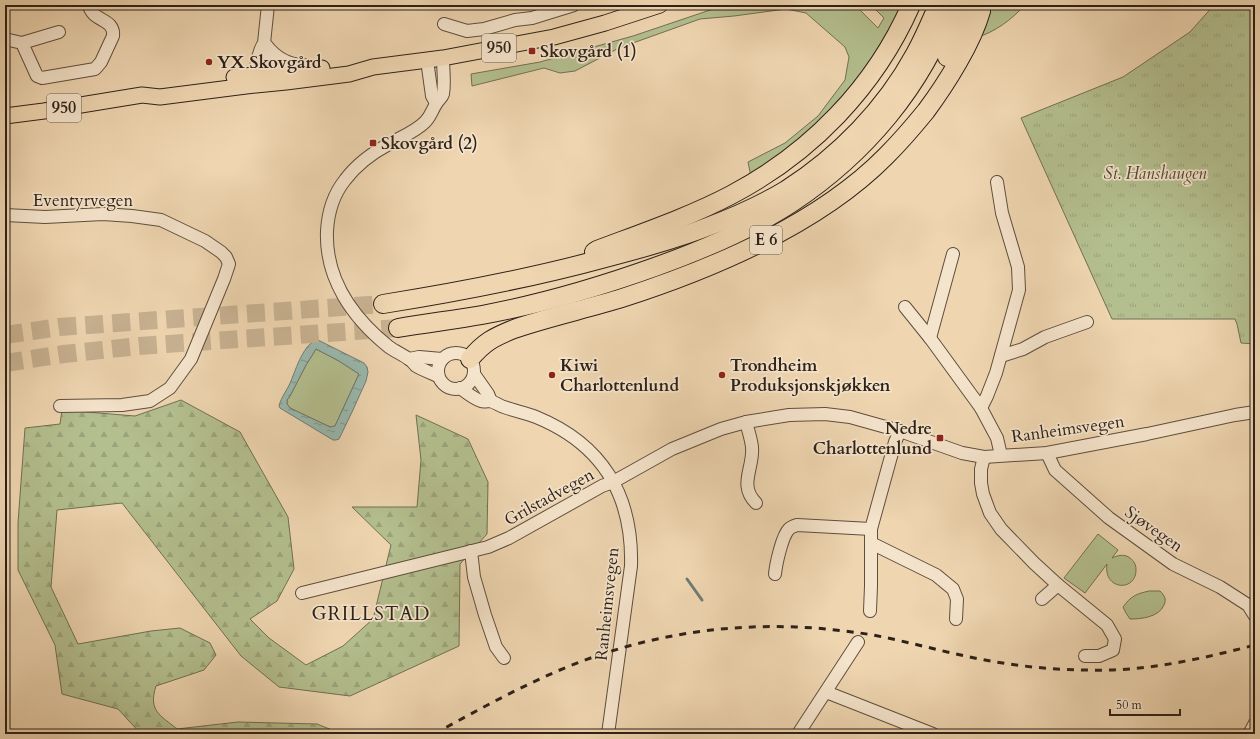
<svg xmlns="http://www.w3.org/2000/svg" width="1260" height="739" font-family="Cardo,serif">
  <defs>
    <pattern id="forest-firs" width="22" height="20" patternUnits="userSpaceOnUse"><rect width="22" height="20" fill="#b4bf8f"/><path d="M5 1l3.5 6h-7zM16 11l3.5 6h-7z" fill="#9ba47b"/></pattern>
    <pattern id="park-tufts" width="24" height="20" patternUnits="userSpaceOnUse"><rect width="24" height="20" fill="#b4bf8f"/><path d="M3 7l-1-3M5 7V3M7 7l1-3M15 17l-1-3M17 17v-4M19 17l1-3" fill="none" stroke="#9ba47b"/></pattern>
    <pattern id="water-ripples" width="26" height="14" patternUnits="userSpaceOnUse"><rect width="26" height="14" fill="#9ab9af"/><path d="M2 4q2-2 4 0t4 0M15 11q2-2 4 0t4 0" fill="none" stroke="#7e968d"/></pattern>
  </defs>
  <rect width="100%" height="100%" fill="#efd6b1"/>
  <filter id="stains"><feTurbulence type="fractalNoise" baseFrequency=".005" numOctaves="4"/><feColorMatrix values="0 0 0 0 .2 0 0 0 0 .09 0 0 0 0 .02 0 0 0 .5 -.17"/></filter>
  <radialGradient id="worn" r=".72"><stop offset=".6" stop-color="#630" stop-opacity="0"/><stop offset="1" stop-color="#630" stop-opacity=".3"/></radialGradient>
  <g fill="#b4bf8f" stroke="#707054">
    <path d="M725,5H855L878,28L884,18L871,5H902L897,17L871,60L826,118L751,177L748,162L785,143L818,116L845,80L849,57L845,47L806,13L786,9L734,16L700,19L619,48L575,71L560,73L544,68L472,86L471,74L540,62L633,36Z"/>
    <path d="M992,5H1025C1010,21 996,31 976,38Z"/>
    <path d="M316,349L339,361L359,374L335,426L330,427L290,408L287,404V400L290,396L306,365Z"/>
    <path d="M1098,534L1118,550L1112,558C1118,555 1125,554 1130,558C1134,561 1136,565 1136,569C1137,592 1103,591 1107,564L1085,593L1064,578Z"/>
    <path d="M1149,591H1160C1164,595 1167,599 1164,605C1159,617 1142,619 1130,619L1126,613L1123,607C1131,596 1136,594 1149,591Z"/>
  </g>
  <path fill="url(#forest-firs)" stroke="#707054" d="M181,400L240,432L288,517L294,569L277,601L250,619L269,638L306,665L343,646L373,619L391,545L352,507H417L421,460L416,415L468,439L488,482L487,534L460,564L459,646L350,696L279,687L241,656L122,503L57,510L51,587L78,644L151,631L180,628L210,643L216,655L204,670L156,686C148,711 160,715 177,729L238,722L317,724L342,734H141L118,709L62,694L55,645L18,570V523L25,428L60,424L62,410L135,416Z"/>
  <path fill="url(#park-tufts)" stroke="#707054" d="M1214,5H1255V344L1241,343L1237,324L1235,319H1112L1021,118L1123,77L1190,32Z"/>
  <path fill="url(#water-ripples)" stroke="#6e7c73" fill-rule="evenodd" d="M318,340L364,363L367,367L368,372L366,381L352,412L339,439L336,440H333L280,408L279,406C281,397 288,389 291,381C296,369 304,342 318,340ZM316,349L339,361L359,374L335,426L330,427L290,408L287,404V400L290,396L306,365Z"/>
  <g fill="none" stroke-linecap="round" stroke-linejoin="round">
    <path stroke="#6e7c73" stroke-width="3" d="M687,579L702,600"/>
    <g stroke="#c8b292" stroke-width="18" stroke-dasharray="18 9" stroke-linecap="butt">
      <path d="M5,335L60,327L383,304"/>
      <path d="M5,363L64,354L139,346L398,328"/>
    </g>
    <defs>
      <g id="minor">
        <path d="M444,24L467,31L484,29L515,20L532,18L574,5"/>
        <path d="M5,39L22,43L37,76L42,78L95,69L101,62L113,36C115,18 92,22 89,5"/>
        <path d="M22,43L59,32"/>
        <path d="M266,45C276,58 288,65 304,65"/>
        <path d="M267,47L269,73L264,84C261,81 257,77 256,73C255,66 260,48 264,43L268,5"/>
        <path d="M427,60L432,96L436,103"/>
        <path d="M5,215L45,217L103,214L132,216L161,220L205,241L221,252L226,257L229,264L224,279L191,359L170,388L150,401L122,405L60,406"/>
        <path d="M905,307L930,338L981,408L997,438L1001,455"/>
        <path d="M930,338L953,254"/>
        <circle cx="456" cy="371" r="18"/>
        <path d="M1001,356L1023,349L1045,337L1087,322"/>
        <path d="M409,359L419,357L442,359"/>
        <path d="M474,374L488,394L491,401"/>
        <path d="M438,376C431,373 423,370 416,366C414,364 412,361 410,360C404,355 396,352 389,347C353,318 325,279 327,231C328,213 333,195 345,180C357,164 372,153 389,144C401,137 415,132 425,122C431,116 432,110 436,104C438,100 442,98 443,94C445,82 443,70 443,58"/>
        <path d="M460,388C466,392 474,399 481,401C484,402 487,401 490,401C495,402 500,406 504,407C515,411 526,413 536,417C602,444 633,495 631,566L608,734"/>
        <path d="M981,408L987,396L996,373L1019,290L1018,267L1002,213L997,182"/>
        <path d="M746,422C748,430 751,438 752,447C754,468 738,485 756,503"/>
        <path d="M1047,453L1055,470L1109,518L1173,564L1220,587L1248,605L1255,616"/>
        <path d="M984,457L981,469V483L983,494L990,513L1001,529L1034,563L1058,585L1107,625L1115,639L1113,650L1099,656H1085"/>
        <path d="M871,543L936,575L953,589L957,599L956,619"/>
        <path d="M471,551L474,577L485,615L496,647L504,658"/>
        <path d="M775,574C776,564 782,536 789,529C791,527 794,526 797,525L871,529"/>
        <path d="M302,593L488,547L509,538L602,486L613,482L672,449L721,429L746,422L789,415L825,414L850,417L900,431L962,453L984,457L1047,453L1147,434L1235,415L1255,412"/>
        <path d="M1042,599L1058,585"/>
        <path d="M870,611L871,586V529L895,442L900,431"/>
        <path d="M826,692L933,734"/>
        <path d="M798,734L858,642"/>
        <path d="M1249,734L1255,723"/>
      </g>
      <g id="major">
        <path d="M234,77L322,68"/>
        <path d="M5,116L44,111L142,95L160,97L246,86L286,82L349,74L373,67L443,58L554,37L605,23L660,5"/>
      </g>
      <g id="highway">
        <path d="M947,57L956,40L960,27L969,5"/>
        <path d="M594,252L597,250C642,233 689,217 731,195C811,153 875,87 911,5"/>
        <path d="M383,304C458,292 532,278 605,258C640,249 674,240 707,227C734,217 761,205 786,190C839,156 885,109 915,54C924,38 931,21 938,5"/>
        <path d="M398,328C426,323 454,320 482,315C541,304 599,287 655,267C702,250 751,230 793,202C865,154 922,87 952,5"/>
        <path d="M470,359C484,342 494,337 514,329C549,317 586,309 622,298C712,269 818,225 886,156C900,142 913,127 926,111C946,84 972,43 981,11"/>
      </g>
    </defs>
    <use href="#minor" stroke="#5e4e3e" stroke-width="14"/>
    <use href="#major" stroke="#2d2118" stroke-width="17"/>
    <use href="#highway" stroke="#2d2118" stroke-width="20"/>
    <use href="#minor" stroke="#f5e4cc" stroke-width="12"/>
    <use href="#major" stroke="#efd6b1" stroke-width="15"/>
    <use href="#highway" stroke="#efd6b1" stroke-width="18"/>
    <path stroke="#2d2118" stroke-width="3" stroke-dasharray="7 7" stroke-linecap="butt" d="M434,734C478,710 521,686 567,667C641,637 717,624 796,627C822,628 848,631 873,635C910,642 947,653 985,660C1027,668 1070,671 1113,670C1161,668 1209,657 1255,645"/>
  </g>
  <g fill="#8f2418" stroke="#f5e4cc" stroke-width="1.5">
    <rect x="528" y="47" width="8" height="8" rx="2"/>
    <circle cx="209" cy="62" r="4"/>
    <rect x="369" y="139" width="8" height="8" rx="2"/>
    <circle cx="552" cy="375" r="4"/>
    <circle cx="722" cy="375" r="4"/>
    <rect x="936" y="434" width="8" height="8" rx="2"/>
  </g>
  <g text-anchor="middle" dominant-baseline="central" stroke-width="3.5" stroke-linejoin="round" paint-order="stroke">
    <g fill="#f5e4cc" stroke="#695c4e" stroke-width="1">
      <rect x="482" y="34" width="34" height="28" rx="3"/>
      <rect x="47" y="94" width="34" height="28" rx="3"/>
      <rect x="750" y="226" width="32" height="28" rx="3"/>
    </g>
    <g font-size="16" font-weight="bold" fill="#2d2118">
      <text x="499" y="48">950</text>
      <text x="64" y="108">950</text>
      <text x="766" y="240">E 6</text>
    </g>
    <g font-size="17" font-weight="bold" fill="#2d2118" stroke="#f5e4cc" text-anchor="start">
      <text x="540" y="51">Skovgård (1)</text>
      <text x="217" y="62">YX Skovgård</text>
      <text x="381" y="143">Skovgård (2)</text>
      <text x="560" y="365">Kiwi<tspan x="560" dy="20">Charlottenlund</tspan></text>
      <text x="730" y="365">Trondheim<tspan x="730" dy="20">Produksjonskjøkken</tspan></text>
      <text x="932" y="428" text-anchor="end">Nedre<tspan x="932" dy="20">Charlottenlund</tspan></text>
    </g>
    <g font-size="17" font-style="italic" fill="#4f4836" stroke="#f5e4cc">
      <text x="1155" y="173">St. Hanshaugen</text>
    </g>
    <g font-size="17" fill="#2d2118" stroke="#f5e4cc">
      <text x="83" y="200">Eventyrvegen</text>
      <text transform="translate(1068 429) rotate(-8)">Ranheimsvegen</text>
      <text transform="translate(549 497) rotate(-29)">Grilstadvegen</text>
      <text transform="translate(1154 529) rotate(35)">Sjøvegen</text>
      <text transform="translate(607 604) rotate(-84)">Ranheimsvegen</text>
    </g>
    <g font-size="19" letter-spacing="1" fill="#2d2118" stroke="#f5e4cc">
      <text x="371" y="614">GRILLSTAD</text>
    </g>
  </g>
  <rect width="1260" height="739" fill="none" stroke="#efd6b1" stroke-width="20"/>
  <rect x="6" y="6" width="1248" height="727" fill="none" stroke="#2d2118" stroke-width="2"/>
  <rect x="10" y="10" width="1240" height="719" fill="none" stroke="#2d2118"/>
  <path d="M1110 709v6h70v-6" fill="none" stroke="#2d2118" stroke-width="2"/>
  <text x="1116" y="709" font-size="12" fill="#2d2118" stroke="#f5e4cc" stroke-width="3" paint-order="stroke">50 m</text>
  <rect width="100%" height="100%" filter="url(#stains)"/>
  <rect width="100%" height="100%" fill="url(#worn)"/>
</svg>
